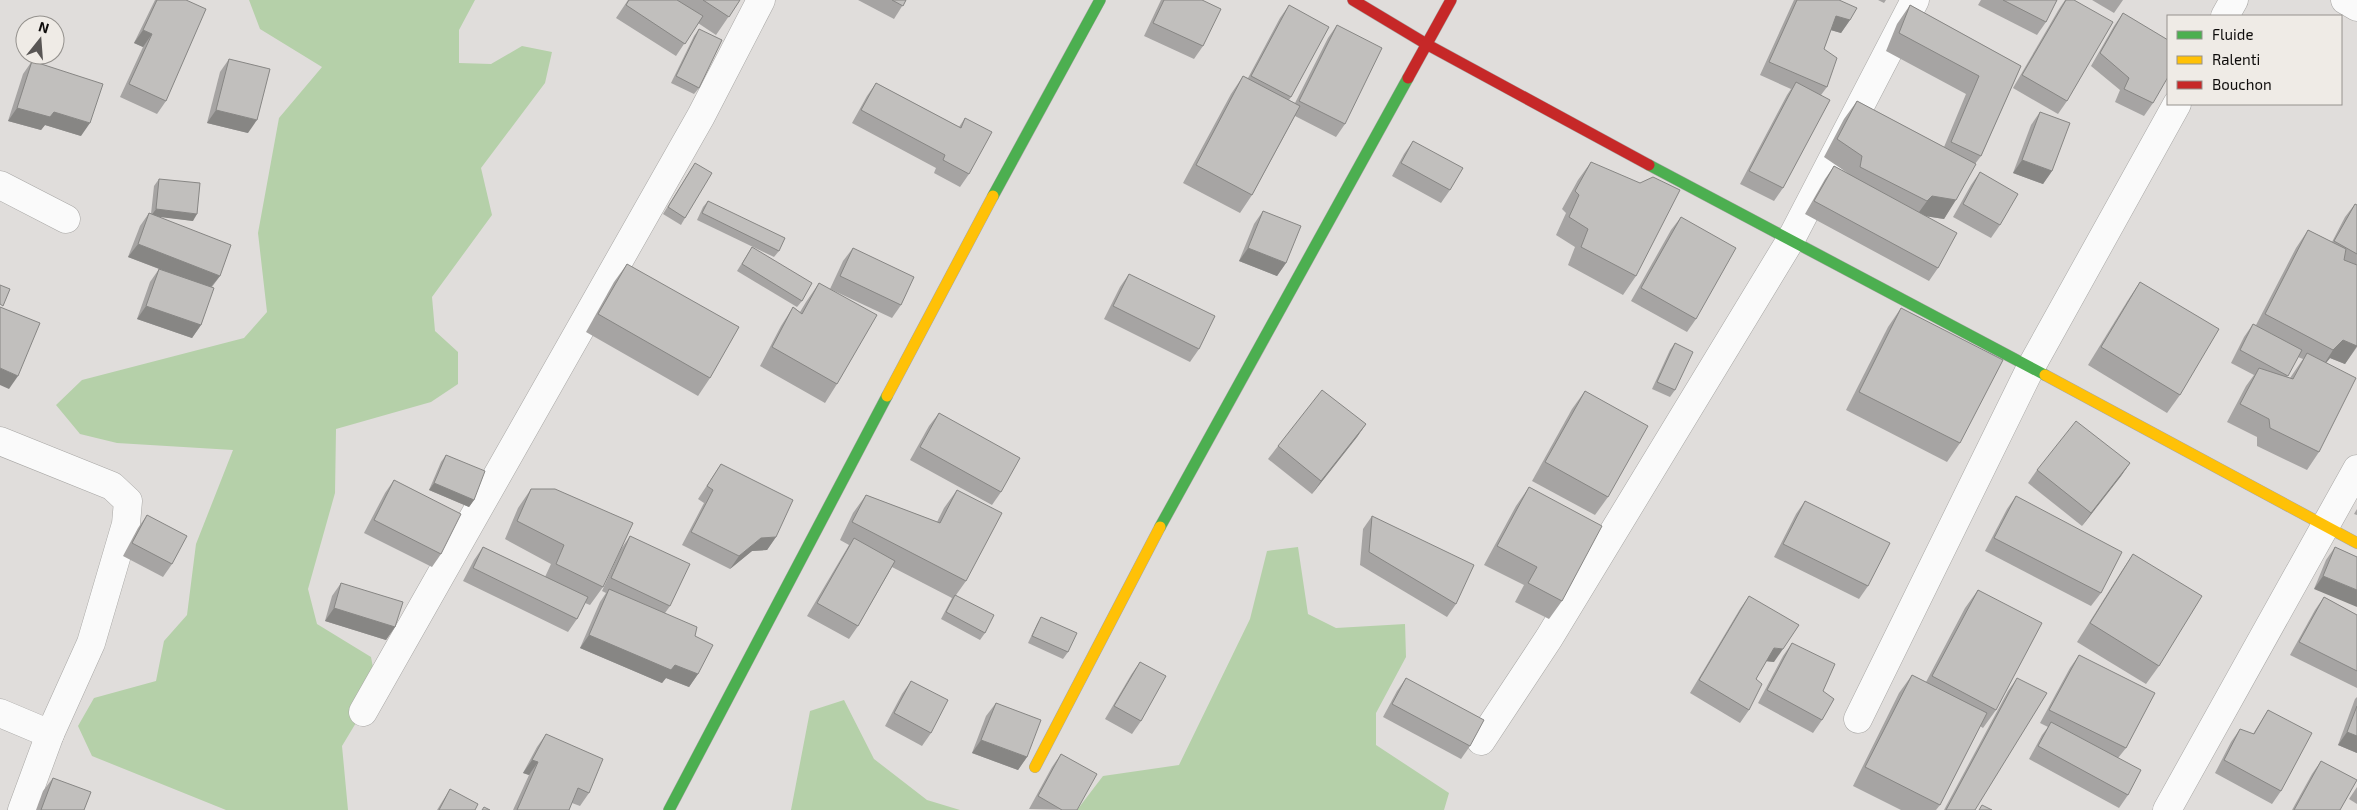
<svg xmlns="http://www.w3.org/2000/svg" width="2357" height="810" font-family="'Exo 2',sans-serif">
  <rect width="100%" height="100%" fill="#e0dddb"/>
  <g fill="#b5d0a9">
    <path d="M249,0H475L459,30V63L491,64L522,46L552,52L545,83L481,168L492,215L432,297L435,331L458,352V384L431,402L336,429L335,493L308,589L317,624L371,657L377,688L342,746L348,810H226L92,756L78,726L94,698L156,681L164,641L187,615L196,544L233,450L117,443L80,434L56,405L82,380L244,338L267,312L258,233L279,118L322,67L260,29Z"/>
    <path d="M1298,547L1308,614L1336,628L1405,624L1406,657L1376,713V745L1449,793L1444,810H1077L1103,776L1179,765L1250,619L1267,551Z"/>
    <path d="M844,700L874,759L927,800L960,810H791L810,711Z"/>
  </g>
  <g fill="none" stroke-linecap="round" stroke-linejoin="round">
    <defs>
      <g id="street">
        <path d="M2345,0L2357,7"/>
        <path d="M2225,16L2234,0"/>
        <path d="M0,185L66,219"/>
        <path d="M0,441L112,486L128,501L126,524L91,643L50,734L22,810"/>
        <path d="M363,712L701,116L761,0"/>
        <path d="M0,713L50,734"/>
        <path d="M1858,719L2031,367L2177,104"/>
        <path d="M1481,741L1549,638L1790,241L1915,0"/>
        <path d="M2167,810L2357,469"/>
      </g>
      <g id="fast">
        <path d="M1649,165L2045,375"/>
        <path d="M993,196L1100,0"/>
        <path d="M1160,527L1408,78"/>
        <path d="M669,810L887,396"/>
      </g>
      <g id="slow">
        <path d="M2045,375L2357,543"/>
        <path d="M887,396L993,196"/>
        <path d="M1035,767L1160,527"/>
      </g>
      <g id="jam">
        <path d="M1353,0L1428,45L1649,165"/>
        <path d="M1408,78L1451,0"/>
      </g>
    </defs>
    <use href="#street" stroke="#a8a7a5" stroke-width="29"/>
    <use href="#fast" stroke="#a8a7a5" stroke-width="12"/>
    <use href="#slow" stroke="#a8a7a5" stroke-width="12"/>
    <use href="#jam" stroke="#a8a7a5" stroke-width="12"/>
    <use href="#street" stroke="#fafafa" stroke-width="28"/>
    <use href="#fast" stroke="#4caf50" stroke-width="11"/>
    <use href="#slow" stroke="#ffc107" stroke-width="11"/>
    <use href="#jam" stroke="#c62828" stroke-width="11"/>
  </g>
  <g fill="#a6a4a3" fill-rule="evenodd">
    <path d="M155,0H186L166,101L157,114L120,97L143,47L134,43Z"/>
    <path d="M628,0H740L716,35L698,23L676,56L616,18Z"/>
    <path d="M858,0H906L894,19Z"/>
    <path d="M1161,0H1202L1203,46L1194,59L1144,36Z"/>
    <path d="M1794,0H1839L1850,20L1841,33L1831,30L1824,49L1827,87L1821,95L1783,188L1774,201L1740,184L1787,95L1791,89L1760,75Z"/>
    <path d="M1878,0H1886L1884,3Z"/>
    <path d="M1981,0H2057L2046,22L2037,35L1978,5Z"/>
    <path d="M2065,0H2074L2067,101L2058,114L2013,88L2059,9Z"/>
    <path d="M2092,0H2123L2114,13Z"/>
    <path d="M1289,5L1291,97L1289,100L1295,103L1328,38L1337,25L1345,124L1336,137L1295,116L1252,195L1240,213L1183,183L1231,94L1243,76L1248,78L1280,18Z"/>
    <path d="M1910,5L2021,66L1981,156L1975,164L1944,219L1924,216L1938,268L1929,281L1805,214L1825,179L1834,166L1849,174L1824,157L1844,119L1857,101L1944,147L1966,94L1886,51L1897,24Z"/>
    <path d="M2123,13L2153,103L2144,116L2115,102L2120,90L2091,66L2114,26Z"/>
    <path d="M699,29V88L694,94L671,83L694,36Z"/>
    <path d="M229,59L248,133L207,123L220,72Z"/>
    <path d="M32,61L81,136L45,125L41,130L8,121L23,74Z"/>
    <path d="M876,83L959,127L965,118L969,174L960,187L934,173L936,168L852,123L867,96Z"/>
    <path d="M2040,112L2052,171L2043,184L2013,173L2031,125Z"/>
    <path d="M1413,141L1450,190L1441,203L1392,176L1404,154Z"/>
    <path d="M1591,162L1636,276L1623,295L1568,265L1575,247L1556,235L1566,213L1562,209L1578,180Z"/>
    <path d="M695,163L685,218L681,225L663,214Z"/>
    <path d="M1980,172L2000,225L1991,238L1953,217L1971,185Z"/>
    <path d="M159,179L193,221L157,216L220,276L212,287L201,325L192,338L137,319L150,282L159,269L128,257L140,226L149,213L151,214L154,186Z"/>
    <path d="M708,201L779,251L774,257L697,220L703,207Z"/>
    <path d="M2355,204L2357,205V347L2345,364L2330,358L2326,363L2319,452L2307,470L2257,446V437L2227,422L2246,386L2254,375L2231,363L2244,337L2253,324L2256,325L2296,248L2308,230L2332,242L2345,217ZM2298,357L2303,359L2290,378L2287,377Z"/>
    <path d="M1263,211L1286,263L1277,276L1239,261L1254,224Z"/>
    <path d="M1681,217L1696,319L1687,332L1631,301L1671,230Z"/>
    <path d="M752,247L802,301L797,307L737,271Z"/>
    <path d="M853,248L901,305L892,318L830,289L843,261Z"/>
    <path d="M627,264L710,378L698,396L586,332L614,282Z"/>
    <path d="M1129,274L1199,349L1190,362L1104,319L1120,287Z"/>
    <path d="M2140,282L2180,395L2167,413L2088,365L2128,300Z"/>
    <path d="M819,283L837,384L825,403L760,366L781,326L793,307L800,312L806,302Z"/>
    <path d="M1901,308L1960,443L1947,462L1846,410L1888,327Z"/>
    <path d="M1675,343V390L1670,397L1652,389L1670,350Z"/>
    <path d="M1585,391L1608,497L1595,515L1532,481L1572,409Z"/>
    <path d="M939,413L1001,492L992,505L910,460L929,426Z"/>
    <path d="M1366,424L1357,437L1312,494L1268,459L1278,446Z"/>
    <path d="M446,455L474,500L469,507L429,490L441,462Z"/>
    <path d="M2130,463L2121,476L2082,526L2028,483L2037,470Z"/>
    <path d="M721,464L776,537L767,550L752,551L730,569L682,545L704,503L698,499Z"/>
    <path d="M394,480L441,554L432,567L364,533L385,493Z"/>
    <path d="M1529,487L1562,601L1549,619L1515,602L1524,585L1484,565L1516,506Z"/>
    <path d="M531,489L603,587L590,605L585,603L577,619L568,632L463,581L474,560L483,547L545,577L551,564L505,539L518,508Z"/>
    <path d="M957,490L966,581L956,595L985,633L980,640L941,619L952,598L892,567L858,626L849,639L807,616L849,545L840,540L853,513L866,495L937,522L944,508Z"/>
    <path d="M2016,496L2101,593L2091,606L1985,551L2007,509Z"/>
    <path d="M1805,501L1868,586L1859,599L1774,557L1796,514Z"/>
    <path d="M2357,509V515L2354,514Z"/>
    <path d="M147,515L172,564L163,577L123,556L138,528Z"/>
    <path d="M1372,516L1456,604L1447,617L1360,565L1363,529Z"/>
    <path d="M630,536L670,606L665,613L695,636L698,674L689,687L666,678L662,683L580,648L600,602L606,593L602,591L621,549Z"/>
    <path d="M2335,547L2357,557L2314,589L2326,560Z"/>
    <path d="M2133,554L2159,666L2146,684L2077,642L2121,572Z"/>
    <path d="M341,583L395,627L386,640L325,621L332,596Z"/>
    <path d="M1978,590L1996,710L1983,728L1980,726L1940,805L1936,810H1901L1853,786L1899,693L1912,675L1926,682L1965,608Z"/>
    <path d="M1749,596L1774,662L1766,661L1756,679L1749,710L1740,723L1690,693L1740,609Z"/>
    <path d="M2324,597L2357,615V688L2290,655L2315,610Z"/>
    <path d="M1041,617L1068,652L1063,659L1028,643L1037,624Z"/>
    <path d="M1792,643L1823,691L1822,720L1813,733L1758,703L1783,656Z"/>
    <path d="M2079,655L2126,748L2118,758L2128,795L2119,808L2029,759L2042,735L2048,727L2040,723L2070,668Z"/>
    <path d="M1140,662L1141,721L1132,734L1105,719L1131,675Z"/>
    <path d="M1406,678L1470,746L1461,759L1383,717L1397,691Z"/>
    <path d="M2017,678L1975,810H1944L2008,691Z"/>
    <path d="M911,681L931,733L922,746L885,726L902,694Z"/>
    <path d="M2357,697V753L2338,745L2355,699Z"/>
    <path d="M996,703L1027,757L1018,770L972,753L986,716Z"/>
    <path d="M2268,710L2281,791L2272,804L2215,773L2231,742L2240,729L2253,734Z"/>
    <path d="M546,734L589,793L580,806L572,803L569,810H513L529,775L523,773L537,747Z"/>
    <path d="M1061,754L1077,810L1029,809L1052,767Z"/>
    <path d="M2321,761L2340,810H2292L2312,774Z"/>
    <path d="M53,778L84,810H36L43,791Z"/>
    <path d="M2357,787V804L2349,799Z"/>
    <path d="M450,789L475,810H437Z"/>
  </g>
  <g fill="#878684">
    <path d="M1836,16L1850,20L1841,33L1827,29Z"/>
    <path d="M143,30L152,34L143,47L134,43Z"/>
    <path d="M17,108L54,112L90,123L81,136L45,125L41,130L8,121Z"/>
    <path d="M216,110L257,120L248,133L207,123Z"/>
    <path d="M2022,160L2052,171L2043,184L2013,173Z"/>
    <path d="M1932,196L1956,200L1944,219L1919,215L1914,219L1927,201Z"/>
    <path d="M156,209L197,214L193,221L151,216Z"/>
    <path d="M138,244L220,276L210,288L128,257Z"/>
    <path d="M1248,248L1286,263L1277,276L1239,261Z"/>
    <path d="M146,306L201,325L192,338L137,319Z"/>
    <path d="M2343,340L2357,346L2345,364L2330,358L2321,369L2333,350Z"/>
    <path d="M0,368L18,376L9,389L0,385Z"/>
    <path d="M1366,424L1357,437L1312,494L1321,481Z"/>
    <path d="M2130,463L2121,476L2082,526L2091,513Z"/>
    <path d="M434,483L474,500L469,507L429,490Z"/>
    <path d="M776,537L767,550L752,551L730,569L739,556L761,538Z"/>
    <path d="M2323,576L2357,590V607L2314,589Z"/>
    <path d="M334,608L395,627L386,640L325,621Z"/>
    <path d="M589,635L675,665L698,674L689,687L666,678L662,683L580,648Z"/>
    <path d="M1774,648L1783,649L1774,662L1765,661Z"/>
    <path d="M2347,732L2357,736V753L2338,745Z"/>
    <path d="M981,740L1027,757L1018,770L972,753Z"/>
    <path d="M532,760L538,762L529,775L523,773Z"/>
  </g>
  <g fill="#c1bfbd" stroke="#878684">
    <path d="M157,0H186L206,9L166,101L129,84L152,34L143,30Z"/>
    <path d="M629,0H677L703,16L685,44L626,5Z"/>
    <path d="M703,0H740L729,17Z"/>
    <path d="M892,0H906L903,6Z"/>
    <path d="M1164,0H1202L1221,9L1203,46L1153,23Z"/>
    <path d="M1797,0H1839L1857,8L1850,20L1836,16L1824,49L1837,58L1827,87L1769,62Z"/>
    <path d="M2003,0H2057L2046,22Z"/>
    <path d="M2066,0H2074L2113,22L2067,101L2022,75Z"/>
    <path d="M1289,5L1329,27L1291,97L1251,76Z"/>
    <path d="M1910,5L2021,66L1981,156L1951,142L1979,76L1899,33Z"/>
    <path d="M2123,13L2168,40V77L2153,103L2124,89L2129,78L2100,53Z"/>
    <path d="M1337,25L1382,48L1345,124L1299,101Z"/>
    <path d="M699,29L722,40L699,88L676,76Z"/>
    <path d="M229,59L270,69L257,120L216,110Z"/>
    <path d="M32,61L103,84L90,123L54,112L50,117L17,108Z"/>
    <path d="M1243,76L1300,106L1252,195L1196,165Z"/>
    <path d="M1796,82L1830,100L1783,188L1749,171Z"/>
    <path d="M876,83L961,128L965,118L992,132L969,174L943,160L945,155L861,110Z"/>
    <path d="M1857,101L1976,164L1956,200L1932,196L1927,201L1860,167L1862,156L1837,139Z"/>
    <path d="M2040,112L2070,123L2052,171L2022,160Z"/>
    <path d="M1413,141L1463,168L1450,190L1401,163Z"/>
    <path d="M1591,162L1640,183L1653,177L1680,190L1636,276L1581,247L1588,229L1569,217L1579,195L1575,191Z"/>
    <path d="M695,163L712,173L685,218L668,207Z"/>
    <path d="M1834,166L1957,233L1938,268L1814,201Z"/>
    <path d="M1980,172L2018,194L2000,225L1963,204Z"/>
    <path d="M159,179L200,183L197,214L156,209Z"/>
    <path d="M708,201L785,238L779,251L702,213Z"/>
    <path d="M2355,204L2357,205V254L2334,241Z"/>
    <path d="M1263,211L1301,226L1286,263L1248,248Z"/>
    <path d="M149,213L231,245L220,276L138,244Z"/>
    <path d="M1681,217L1736,248L1696,319L1641,288Z"/>
    <path d="M2308,230L2346,249L2344,260L2357,265V346L2343,340L2333,350L2265,314Z"/>
    <path d="M752,247L812,283L802,301L742,264Z"/>
    <path d="M853,248L914,277L901,305L840,276Z"/>
    <path d="M627,264L739,327L710,378L598,314Z"/>
    <path d="M159,269L214,288L201,325L146,306Z"/>
    <path d="M1129,274L1215,316L1199,349L1113,306Z"/>
    <path d="M2140,282L2219,329L2180,395L2101,347Z"/>
    <path d="M819,283L877,315L837,384L772,347L793,307L802,314Z"/>
    <path d="M0,285L10,289L3,306L0,304Z"/>
    <path d="M0,307L40,323L18,376L0,368Z"/>
    <path d="M1901,308L2003,360L1960,443L1859,392Z"/>
    <path d="M2253,324L2302,350L2288,376L2240,350Z"/>
    <path d="M1675,343L1693,352L1675,390L1657,382Z"/>
    <path d="M2307,353L2356,378L2319,452L2270,428L2269,419L2240,404L2259,368L2293,379Z"/>
    <path d="M1322,390L1366,424L1321,481L1278,446Z"/>
    <path d="M1585,391L1648,426L1608,497L1545,462Z"/>
    <path d="M939,413L1020,458L1001,492L920,447Z"/>
    <path d="M2076,421L2130,463L2091,513L2037,470Z"/>
    <path d="M446,455L485,471L474,500L434,483Z"/>
    <path d="M721,464L793,500L776,537L761,538L739,556L691,532L713,490L707,486Z"/>
    <path d="M394,480L461,514L441,554L374,520Z"/>
    <path d="M1529,487L1602,526L1562,601L1528,583L1537,567L1497,546Z"/>
    <path d="M531,489H555L633,523L603,587L556,564L564,545L517,521Z"/>
    <path d="M957,490L1002,513L966,581L852,522L866,495L940,523Z"/>
    <path d="M2016,496L2122,552L2101,593L1994,538Z"/>
    <path d="M1805,501L1890,543L1868,586L1783,544Z"/>
    <path d="M147,515L187,536L172,564L132,543Z"/>
    <path d="M1372,516L1474,565L1456,604L1369,552Z"/>
    <path d="M630,536L690,564L670,606L611,578Z"/>
    <path d="M854,538L895,561L858,626L817,603Z"/>
    <path d="M483,547L588,597L577,619L473,568Z"/>
    <path d="M2335,547L2357,557V590L2323,576Z"/>
    <path d="M2133,554L2202,596L2159,666L2090,623Z"/>
    <path d="M341,583L403,602L395,627L334,608Z"/>
    <path d="M609,589L697,627L695,636L713,645L698,674L675,665L671,670L589,635Z"/>
    <path d="M1978,590L2042,623L1996,710L1932,676Z"/>
    <path d="M955,595L994,615L985,633L946,612Z"/>
    <path d="M1749,596L1799,625L1783,649L1774,648L1756,679L1762,684L1749,710L1699,680Z"/>
    <path d="M2324,597L2357,615V671L2299,642Z"/>
    <path d="M1041,617L1077,633L1068,652L1032,636Z"/>
    <path d="M1792,643L1835,664L1823,691L1834,699L1822,720L1767,690Z"/>
    <path d="M2079,655L2155,693L2126,748L2049,710Z"/>
    <path d="M1140,662L1166,676L1141,721L1114,706Z"/>
    <path d="M1912,675L1987,713L1940,805L1865,767Z"/>
    <path d="M1406,678L1484,720L1470,746L1392,704Z"/>
    <path d="M2017,678L2047,693L1975,810H1946Z"/>
    <path d="M911,681L948,700L931,733L894,713Z"/>
    <path d="M996,703L1041,720L1027,757L981,740Z"/>
    <path d="M2357,706V736L2347,732Z"/>
    <path d="M2268,710L2312,733L2281,791L2224,760L2240,729L2254,734Z"/>
    <path d="M2051,722L2141,770L2128,795L2038,746Z"/>
    <path d="M546,734L603,759L589,793L578,788L569,810H517L538,762L532,760Z"/>
    <path d="M1061,754L1097,774L1077,810H1062L1038,796Z"/>
    <path d="M2321,761L2357,780L2340,810H2294Z"/>
    <path d="M53,778L91,792L84,810H41Z"/>
    <path d="M450,789L478,804L475,810H439Z"/>
    <path d="M1982,805L1992,810H1979Z"/>
    <path d="M484,807L490,810H482Z"/>
  </g>
  <rect x="2167" y="15" width="175" height="90" fill="#efebe6" stroke="#95928e"/>
  <rect x="2177" y="31" width="25" height="8" fill="#4caf50" stroke="#95928e"/>
  <text x="2212" y="40" font-size="15" fill="#0e0c0b">Fluide</text>
  <rect x="2177" y="56" width="25" height="8" fill="#ffc107" stroke="#95928e"/>
  <text x="2212" y="65" font-size="15" fill="#0e0c0b">Ralenti</text>
  <rect x="2177" y="81" width="25" height="8" fill="#c62828" stroke="#95928e"/>
  <text x="2212" y="90" font-size="15" fill="#0e0c0b">Bouchon</text>
  <g transform="translate(40 40) rotate(17)"><circle r="24" fill="#efebe6" stroke="#95928e"/>
  <path d="M0-4L9 19L0 12L-9 19Z" fill="#585554"/>
  <text y="-8" font-size="14" font-weight="bold" text-anchor="middle" fill="#0e0c0b">N</text>
  </g>
</svg>
